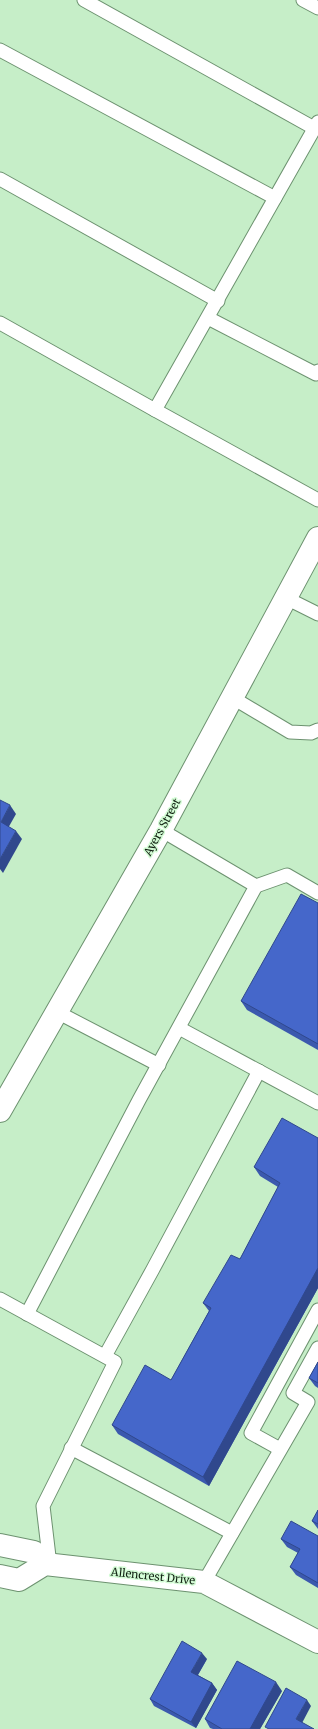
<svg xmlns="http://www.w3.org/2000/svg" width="318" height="1729" font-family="Merriweather,serif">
  <rect width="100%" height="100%" fill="#c6eec8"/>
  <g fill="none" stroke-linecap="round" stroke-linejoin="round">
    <defs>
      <g id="service">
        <path d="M84,0L314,128"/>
        <path d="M303,0L318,8"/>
        <path d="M0,50L275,198"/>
        <path d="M0,179L218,301"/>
        <path d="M208,318L316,374L318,371"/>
        <path d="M0,323L155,410L318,122"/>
        <path d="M155,410L318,500"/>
        <path d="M286,598L318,614"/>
        <path d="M233,698L290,732L311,733L318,730"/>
        <path d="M256,886L287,875L318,893"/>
        <path d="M57,1012L159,1065"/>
        <path d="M179,1028L318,1103"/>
        <path d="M0,1299L115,1362L43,1506L50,1565"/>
        <path d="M27,1314L139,1100L256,886L161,830"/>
        <path d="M105,1356L153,1269L259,1071"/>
        <path d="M71,1448L232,1533"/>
        <path d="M280,1449L251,1433L318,1310"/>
        <path d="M204,1582L308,1402L293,1393L318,1348"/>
      </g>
      <g id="minor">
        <path d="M0,1545L34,1552L45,1564"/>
        <path d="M0,1576L19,1580L45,1564L204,1582L318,1642"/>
      </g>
      <path id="secondary" d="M0,1111L161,830L318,538"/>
    </defs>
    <use href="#service" stroke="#6d9270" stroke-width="15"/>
    <use href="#minor" stroke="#6d9270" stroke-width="24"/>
    <use href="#secondary" stroke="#6d9270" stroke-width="24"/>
    <use href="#service" stroke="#fff" stroke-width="13"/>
    <use href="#minor" stroke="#fff" stroke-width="22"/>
    <use href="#secondary" stroke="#fff" stroke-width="22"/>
  </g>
  <g fill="#3b59ae">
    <path d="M318,903V1050L247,1010L241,1001Z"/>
    <path d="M318,1138V1288L209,1486L118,1434L112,1425L171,1380L209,1311L203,1303L240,1259L278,1187L260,1176L254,1167Z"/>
    <path d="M318,1362V1388L315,1386L309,1378Z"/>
    <path d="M318,1510V1529L312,1521Z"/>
    <path d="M318,1536V1588L296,1575L290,1567L298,1553L287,1547L281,1539Z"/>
    <path d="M207,1659L198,1675L212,1683L217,1690L196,1728L154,1706L150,1699Z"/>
    <path d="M282,1691L260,1729H213L210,1728L205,1719Z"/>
  </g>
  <g fill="#30488d">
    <path d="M10,805L16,814L7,830L1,822Z"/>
    <path d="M16,831L22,839L3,873L0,869V859Z"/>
    <path d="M318,1268V1288L209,1486L203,1477Z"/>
    <path d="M202,1653L207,1659L196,1678L191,1672Z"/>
    <path d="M276,1682L282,1691L260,1729H250Z"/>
    <path d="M212,1683L217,1690L196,1728L191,1722Z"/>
    <path d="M307,1700L311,1706L301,1725L296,1719Z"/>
  </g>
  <g fill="#4567ca" stroke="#30488d">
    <path d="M0,800L10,805L1,822L16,831L0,859Z"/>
    <path d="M301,894L318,903V1044L241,1001Z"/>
    <path d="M282,1118L318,1138V1268L203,1477L112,1425L145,1365L171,1380L211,1308L203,1303L231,1255L240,1259L280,1183L254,1167Z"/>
    <path d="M318,1362V1383L309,1378Z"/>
    <path d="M318,1510V1524L312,1521Z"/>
    <path d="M291,1521L318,1536V1583L290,1567L300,1549L281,1539Z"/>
    <path d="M182,1641L202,1653L191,1672L212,1683L191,1722L150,1699Z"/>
    <path d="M237,1661L276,1682L250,1729H222L205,1719Z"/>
    <path d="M286,1688L307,1700L296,1719L314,1729H269L265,1727Z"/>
  </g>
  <g text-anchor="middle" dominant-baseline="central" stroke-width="3" stroke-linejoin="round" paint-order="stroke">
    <g font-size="11" fill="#122113" stroke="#d3fcd5">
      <text transform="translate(162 827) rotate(-61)">Ayers Street</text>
      <text transform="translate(153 1576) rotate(6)">Allencrest Drive</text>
    </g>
  </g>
</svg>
